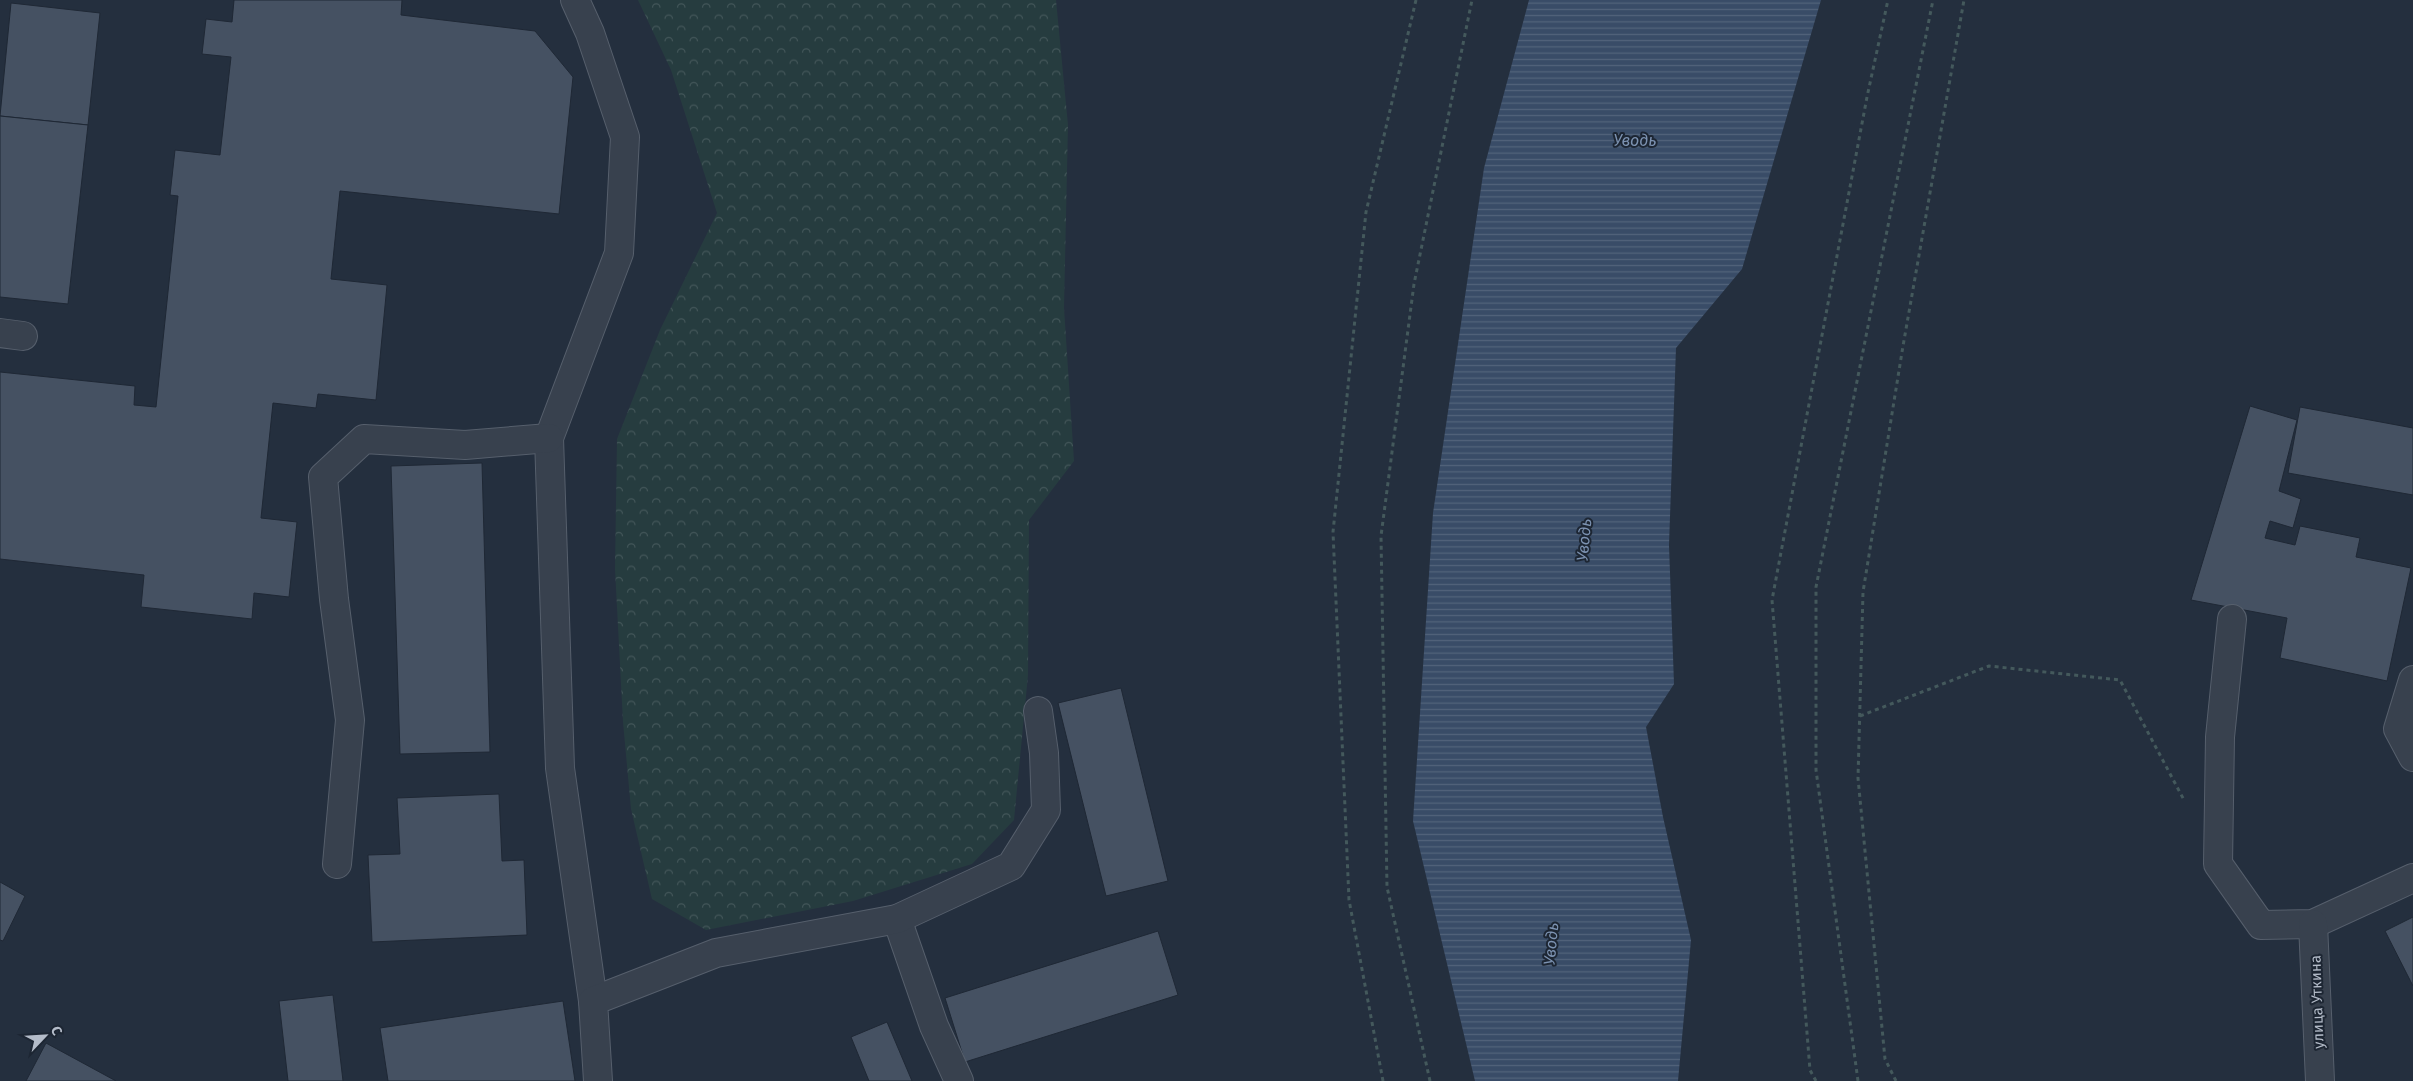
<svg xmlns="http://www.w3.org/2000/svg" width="2413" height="1081" font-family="'Fira Sans',sans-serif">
  <defs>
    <pattern id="forest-crowns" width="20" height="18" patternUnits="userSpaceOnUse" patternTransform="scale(1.25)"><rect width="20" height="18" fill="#263c3f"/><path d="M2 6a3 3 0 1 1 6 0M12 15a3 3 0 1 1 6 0" fill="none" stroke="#435659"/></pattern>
    <pattern id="water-rules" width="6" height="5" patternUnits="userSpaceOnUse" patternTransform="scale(1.25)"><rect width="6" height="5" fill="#394c67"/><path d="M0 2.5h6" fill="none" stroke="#53647b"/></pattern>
  </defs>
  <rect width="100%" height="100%" fill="#242f3e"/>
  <path fill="url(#forest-crowns)" d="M638,0H1056L1068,125L1064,308L1074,461L1029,520L1028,675L1014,820L972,864L853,901L706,930L652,899L631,809L623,722L615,569L617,439L660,330L717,213L671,70Z"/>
  <path fill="url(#water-rules)" d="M1529,0H1821L1742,269L1676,348L1669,545L1674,684L1646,727L1663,817L1691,940L1678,1081H1475L1413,821L1433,513L1484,168Z"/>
  <g fill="#455162" stroke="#1f2835">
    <path d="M234,0H402L401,15L535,31L573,77L559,214L340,191L331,279L387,285L376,400L318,394L316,408L273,403L261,518L297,522L289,597L254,593L252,619L141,607L144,575L0,559V372L135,386L134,405L156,407L178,196L170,195L175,150L220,155L231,57L202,54L206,19L232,22Z"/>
    <path d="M11,3L100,13L88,125L0,116Z"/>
    <path d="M0,116L88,125L68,304L0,297Z"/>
    <path d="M2250,406L2297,420L2279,491L2301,499L2293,528L2270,521L2265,538L2295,545L2300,526L2360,538L2356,557L2411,568L2387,681L2280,658L2287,618L2191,600Z"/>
    <path d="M2300,407L2413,428V495L2288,473Z"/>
    <path d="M482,463L490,752L400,754L391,466Z"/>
    <path d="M1121,688L1168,881L1106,896L1058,703Z"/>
    <path d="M499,794L502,861L524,860L527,935L372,942L368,855L400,854L397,798Z"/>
    <path d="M0,882L25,896L3,941L0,940Z"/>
    <path d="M2413,917V986L2385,931Z"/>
    <path d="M1158,931L1178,995L965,1062L945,998Z"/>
    <path d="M333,995L343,1081H288L279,1001Z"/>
    <path d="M563,1001L575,1081H388L380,1028Z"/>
    <path d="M887,1022L912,1081H869L851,1037Z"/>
    <path d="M46,1043L116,1081H26Z"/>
  </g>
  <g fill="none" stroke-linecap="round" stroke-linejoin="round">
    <defs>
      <g id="minor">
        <path d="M575,0L590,33L625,137L619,253L549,438L560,768L593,1001"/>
        <path d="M0,333L23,336"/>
        <path d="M2232,619L2220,737L2218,864L2261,925L2313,924L2413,878"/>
        <path d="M2413,680L2398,729L2413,757"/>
        <path d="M337,864L350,720L334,599L323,477L364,439L465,445L549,438"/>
        <path d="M897,919L934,1026L959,1081"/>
        <path d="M2313,924L2320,1081"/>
        <path d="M598,1081L593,1001L716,953L897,919L1011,866L1046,810L1044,753L1038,711"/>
      </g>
    </defs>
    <use href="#minor" stroke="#565f6c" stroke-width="30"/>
    <g stroke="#44595c" stroke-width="3" stroke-dasharray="4 4" stroke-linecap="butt">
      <path d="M1860,716L1989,666L2120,680L2184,800"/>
      <path d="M1383,1081L1349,900L1333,532L1366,212L1416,0"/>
      <path d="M1430,1081L1387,887L1381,536L1414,284L1472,0"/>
      <path d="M1816,1081L1810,1070L1772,600L1867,97L1888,0"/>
      <path d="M1858,1081L1816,770V587L1933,0"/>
      <path d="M1896,1081L1885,1059L1858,778L1863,592L1903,346L1964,0"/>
    </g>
    <use href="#minor" stroke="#38414e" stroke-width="28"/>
  </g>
  <g text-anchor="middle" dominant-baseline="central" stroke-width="4" stroke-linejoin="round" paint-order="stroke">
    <g font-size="15" fill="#b4bcc9" stroke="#1d2633">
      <text transform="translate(2317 1002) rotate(-92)">улица Уткина</text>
    </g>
    <g font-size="16" font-style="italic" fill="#7c92b1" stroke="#1d2633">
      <text x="1635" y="140">Уводь</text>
      <text transform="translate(1584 540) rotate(-85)">Уводь</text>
      <text transform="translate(1551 944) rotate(-85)">Уводь</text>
    </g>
  </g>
  <g transform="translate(45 1036) rotate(65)" stroke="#1d2633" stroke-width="4" paint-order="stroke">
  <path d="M0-4L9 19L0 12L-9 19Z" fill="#b4bcc9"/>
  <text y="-8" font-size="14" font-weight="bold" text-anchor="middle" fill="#b4bcc9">С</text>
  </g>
</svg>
